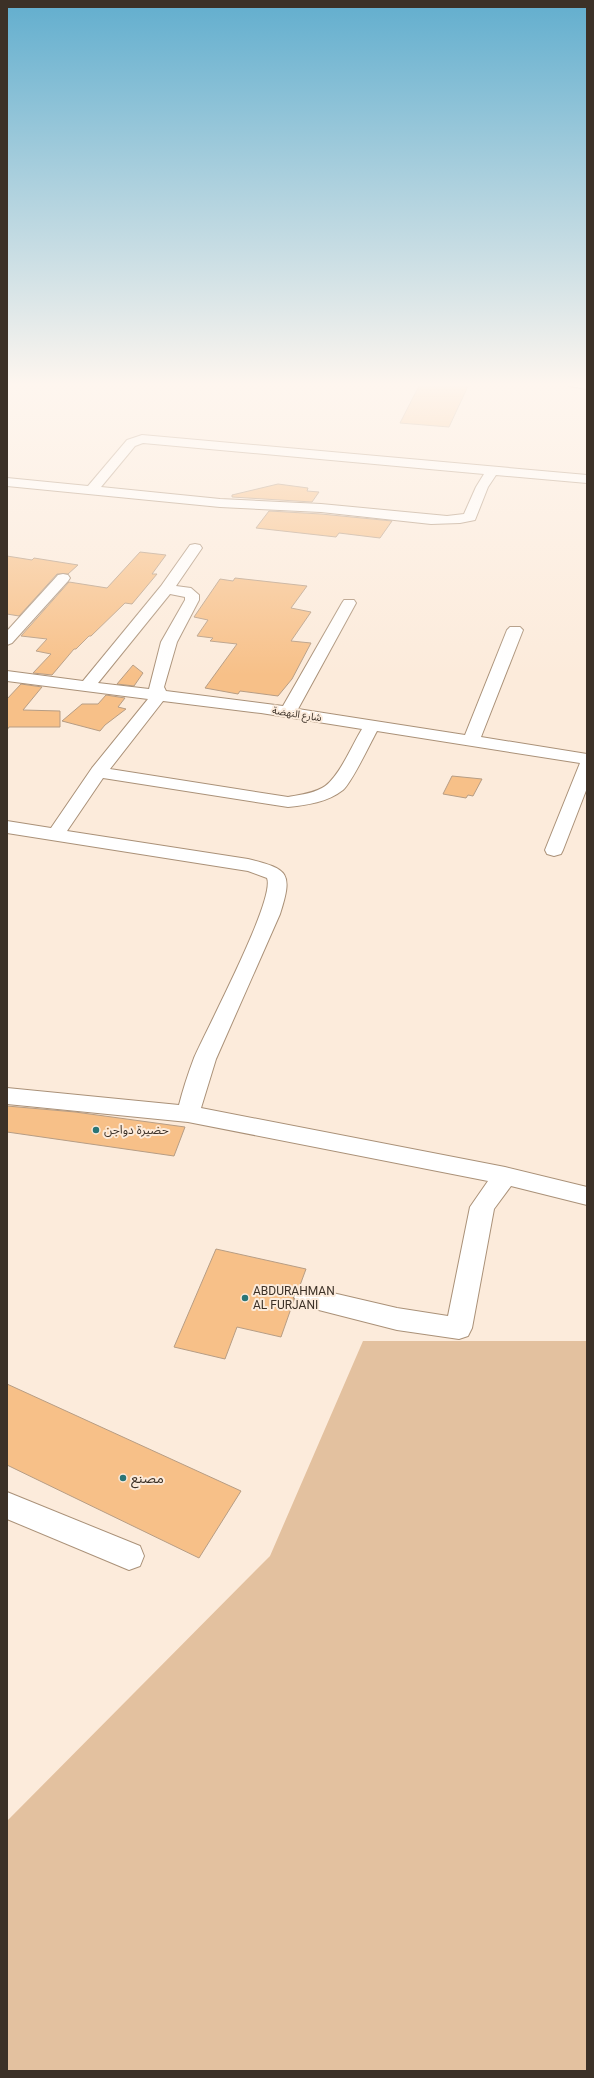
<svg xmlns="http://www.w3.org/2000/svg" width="594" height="2078" font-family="Roboto,'Noto Sans Arabic',sans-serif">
  <rect width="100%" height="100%" fill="#fcebdb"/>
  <path fill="#e3c19f" d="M363,1341H587V2071H7V1821L270,1556Z"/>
  <g fill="#f7c088" stroke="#b79d84">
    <path d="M420,384H469L449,427L400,423Z"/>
    <path d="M278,484L308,488L307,491L319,492L312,502L232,497V495Z"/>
    <path d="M269,511L321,514L392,521L380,538L339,533L336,537L256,528Z"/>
    <path d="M140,552L166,555L152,574H157L132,604L125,603L91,636H89L76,649H74L52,675L33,673L51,654L36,651L47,639L21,636L69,582L107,588Z"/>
    <path d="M7,556L32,560L34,558L78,565L68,574H57L19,616L7,614Z"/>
    <path d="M235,578L307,586L291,608L311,612L291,641L311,643L292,679L278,696L240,691L238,694L205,688L237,644L210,641L213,638L197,636L208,620L194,617L220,579L233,581Z"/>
    <path d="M133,665L143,673L134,686L117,684Z"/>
    <path d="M21,684L42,687L23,710L60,711V727H9L7,730V699Z"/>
    <path d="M106,695L125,698L118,707L126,709L105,725L100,731L62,721L82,704H98Z"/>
    <path d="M452,776L482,779L473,796L468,795L466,798L443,794Z"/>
    <path d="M7,1106L75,1112L185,1127L174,1156L7,1132Z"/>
    <path d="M216,1249L306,1269L299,1288L293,1296L294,1300L281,1337L237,1327L225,1359L174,1347Z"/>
    <path d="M7,1384L241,1491L199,1558L7,1465Z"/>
  </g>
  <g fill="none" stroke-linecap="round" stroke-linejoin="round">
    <defs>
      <g id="minor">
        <path d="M568,384H587V389L569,386Z"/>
        <path d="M142,435L587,475V483L496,475L488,487L475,520L460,523L431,524L321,512L220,507L7,486V478L88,486L127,440ZM143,443L484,474L476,487L464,514L447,516L321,504L220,499L101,487L135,446Z"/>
        <path d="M195,544L200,545L202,548L176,586L191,588L199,595V600L177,642L164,687L166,691L283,706L342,603L344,600H354L356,603L298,709L465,735L507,630L510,627H520L523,630L481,737L587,754V788L563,850L561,854L554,856L547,854L545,850L580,763L377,731C370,744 352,782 343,790C328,802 307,805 288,807L103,778L67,831L248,859C289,869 293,873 280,914L216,1059L201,1108L505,1167L587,1187V1205L511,1186L494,1209L472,1328L468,1336L459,1339L397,1330L307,1307L298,1304L294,1297L298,1290L307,1287L397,1308L448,1316L470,1207L488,1181L188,1122L7,1104V1088L179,1105C183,1089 188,1074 194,1058C206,1030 276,899 267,878L248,871L7,833V821L51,828L92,768L148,699L7,681V671L83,681L161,586L190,545ZM170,594L185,597V600L161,642L149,689L98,683ZM163,701L261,713L362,729C352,745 338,780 322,788C311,794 299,795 288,797L110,769Z"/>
        <path d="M63,574L68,575L70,578L68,581L12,643L7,645V631L58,575Z"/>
        <path d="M7,1492L140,1546L144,1556L140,1566L129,1570L7,1519Z"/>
      </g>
    </defs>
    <use href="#minor" stroke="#aa9178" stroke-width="2"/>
    <use href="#minor" fill="#fff" fill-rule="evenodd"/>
  </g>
  <linearGradient id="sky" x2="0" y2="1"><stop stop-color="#62aece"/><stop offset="0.57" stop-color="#fef6ef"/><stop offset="1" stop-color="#fef6ef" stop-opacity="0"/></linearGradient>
  <rect width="594" height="675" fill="url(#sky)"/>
  <g fill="#2a7576" stroke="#fcebdb" stroke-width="1.5">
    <circle cx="96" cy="1130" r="4"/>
    <circle cx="245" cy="1298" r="4"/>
    <circle cx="123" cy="1478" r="4"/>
  </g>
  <g text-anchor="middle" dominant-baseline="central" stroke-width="4" stroke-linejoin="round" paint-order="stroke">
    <g font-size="10" fill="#3c3127" stroke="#fcebdb">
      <text transform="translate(297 714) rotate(9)">شارع النهضة</text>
    </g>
    <g font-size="12" fill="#3c3127" stroke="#fcebdb" text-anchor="start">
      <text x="104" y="1130">حضيرة دواجن</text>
      <text x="253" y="1291">ABDURAHMAN<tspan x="253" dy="14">AL FURJANI</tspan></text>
    </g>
    <g font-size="14" fill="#3c3127" stroke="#fcebdb" text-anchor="start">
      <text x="131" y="1478">مصنع</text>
    </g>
  </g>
  <rect width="594" height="2078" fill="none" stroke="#3c3127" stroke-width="16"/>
</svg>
